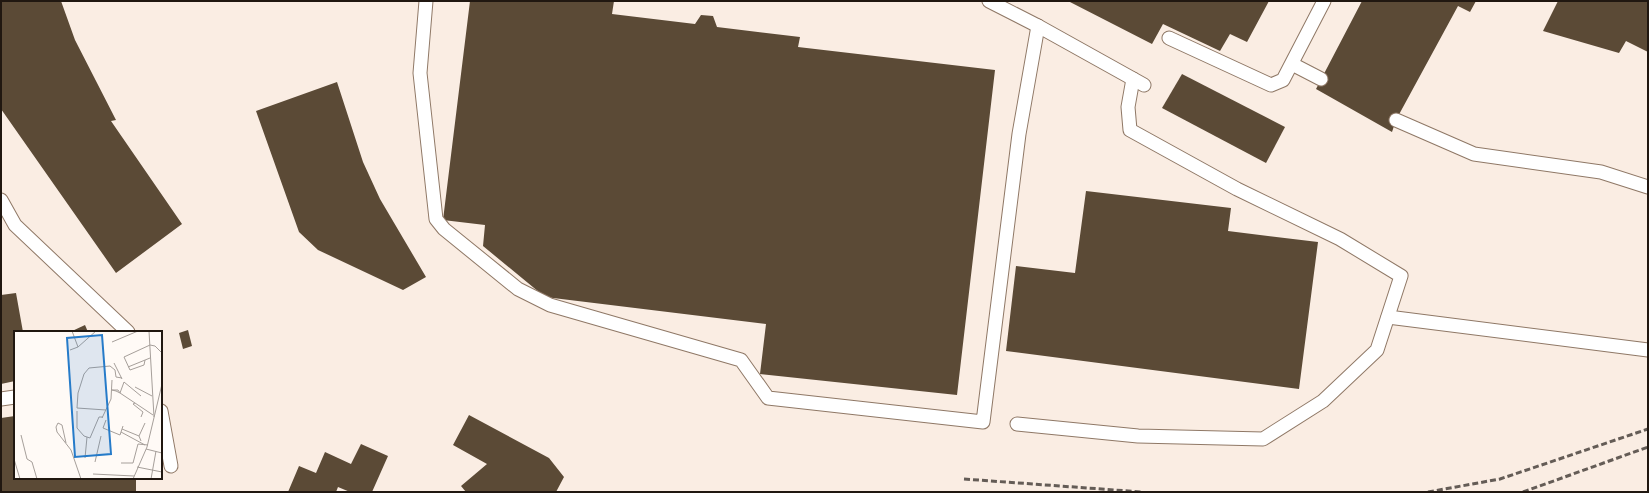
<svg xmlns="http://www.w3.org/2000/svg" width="1649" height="493" font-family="Manrope,sans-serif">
  <rect width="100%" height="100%" fill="#fffaf6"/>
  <path fill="#faede3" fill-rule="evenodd" d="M1,1H1648V492H1ZM15,332H161V478H15Z"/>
  <g fill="#5b4a36">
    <path d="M1,1H61L75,40L116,120L111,121L182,224L116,273L1,109Z"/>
    <path d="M470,1H614L612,14L695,24L701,15L713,16L717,27L800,37L798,47L995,70L957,395L760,374L766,324L545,297L483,246L485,225L443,220Z"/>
    <path d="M1068,1H1269L1247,42L1230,34L1220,51L1163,24L1152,44Z"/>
    <path d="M1362,1H1476L1470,12L1458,6L1396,120L1392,132L1316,89Z"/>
    <path d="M1558,1H1648V52L1626,41L1619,53L1543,31Z"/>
    <path d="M1182,74L1285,127L1266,163L1162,108Z"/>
    <path d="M337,82L363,162L380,199L426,277L403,290L318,250L299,232L256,111Z"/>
    <path d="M1086,191L1231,208L1228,231L1318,242L1299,389L1006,351L1016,266L1075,273Z"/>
    <path d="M16,293L23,332H15V381L1,384V295Z"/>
    <path d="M85,325L88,332H70Z"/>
    <path d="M188,330L192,346L183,349L179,333Z"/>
    <path d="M469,415L549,458L564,477L556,492H466L461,486L487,464L453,445Z"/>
    <path d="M15,416V478H136V492H1V418Z"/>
    <path d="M361,444L388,456L372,492H350L338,487L336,492H288L299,466L316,473L325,452L351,464Z"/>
  </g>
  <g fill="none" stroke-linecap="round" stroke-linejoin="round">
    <defs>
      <g id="service">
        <path d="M426,1L420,73L436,219L444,229L518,289L550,305L741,360L768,398L983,422L1019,134L1038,26"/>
        <path d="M989,1L1038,26L1144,85"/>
        <path d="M1169,38L1271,85L1283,80L1324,1"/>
        <path d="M1292,64L1321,79"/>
        <path d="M1396,120L1474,154L1601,172L1648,187"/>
        <path d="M1,200L15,225L128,332"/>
        <path d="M1388,317L1648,350"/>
        <path d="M1,399L15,397"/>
        <path d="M161,411L171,466"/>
        <path d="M1017,424L1138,436L1263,439L1323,401L1377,350L1401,276L1340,239L1237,189L1130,130L1128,107L1133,79"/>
      </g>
    </defs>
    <use href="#service" stroke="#8f7866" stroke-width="15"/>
    <use href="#service" stroke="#fff" stroke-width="13"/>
    <g stroke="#645c56" stroke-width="3" stroke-dasharray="6 3" stroke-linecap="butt">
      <path d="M964,479L1142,492"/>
      <path d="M1428,492L1500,479L1648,429"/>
      <path d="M1523,492L1648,447"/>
    </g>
  </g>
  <g transform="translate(14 331)">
    <rect width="148" height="148" fill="#fffaf6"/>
    <path fill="none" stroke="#a69f9a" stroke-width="1" d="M135,0L140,86M98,11L124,0M64,16L82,0M56,19L64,16L58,0M131,29L130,34L116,39L110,26L136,14L141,15L148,22M100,32L108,48M114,36L136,27M121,56L138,65M98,59H104L106,62L102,60ZM127,65L110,51L106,62L139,84M121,72L119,73L129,81L127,86M92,79L63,77L64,62L70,43L75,37L96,35L101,39L102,46L108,47M63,80V97L70,105L76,107L85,86H89M88,87L97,68L98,49M92,89L89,97L106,104L107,101M109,95L107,101L131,114M108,98L125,105M7,104L13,128L18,131L23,148M127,110L125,105L131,92M52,112L48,94L44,92L42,96L43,101L57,119L67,148M132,118L148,122M71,127L73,106M0,128L6,148M81,131L87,105M107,132H119L124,113L134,114M123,136L148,141M79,143L120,145M119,148L133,116L148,53M137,148L142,120"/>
    <path fill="#267bc9" fill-opacity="0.15" stroke="#267bc9" stroke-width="2" d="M88,4L97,123L61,126L53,7Z"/>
    <rect width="148" height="148" fill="none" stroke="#201710" stroke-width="2"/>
  </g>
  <rect width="1649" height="493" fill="none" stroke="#201710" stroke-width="4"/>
</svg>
